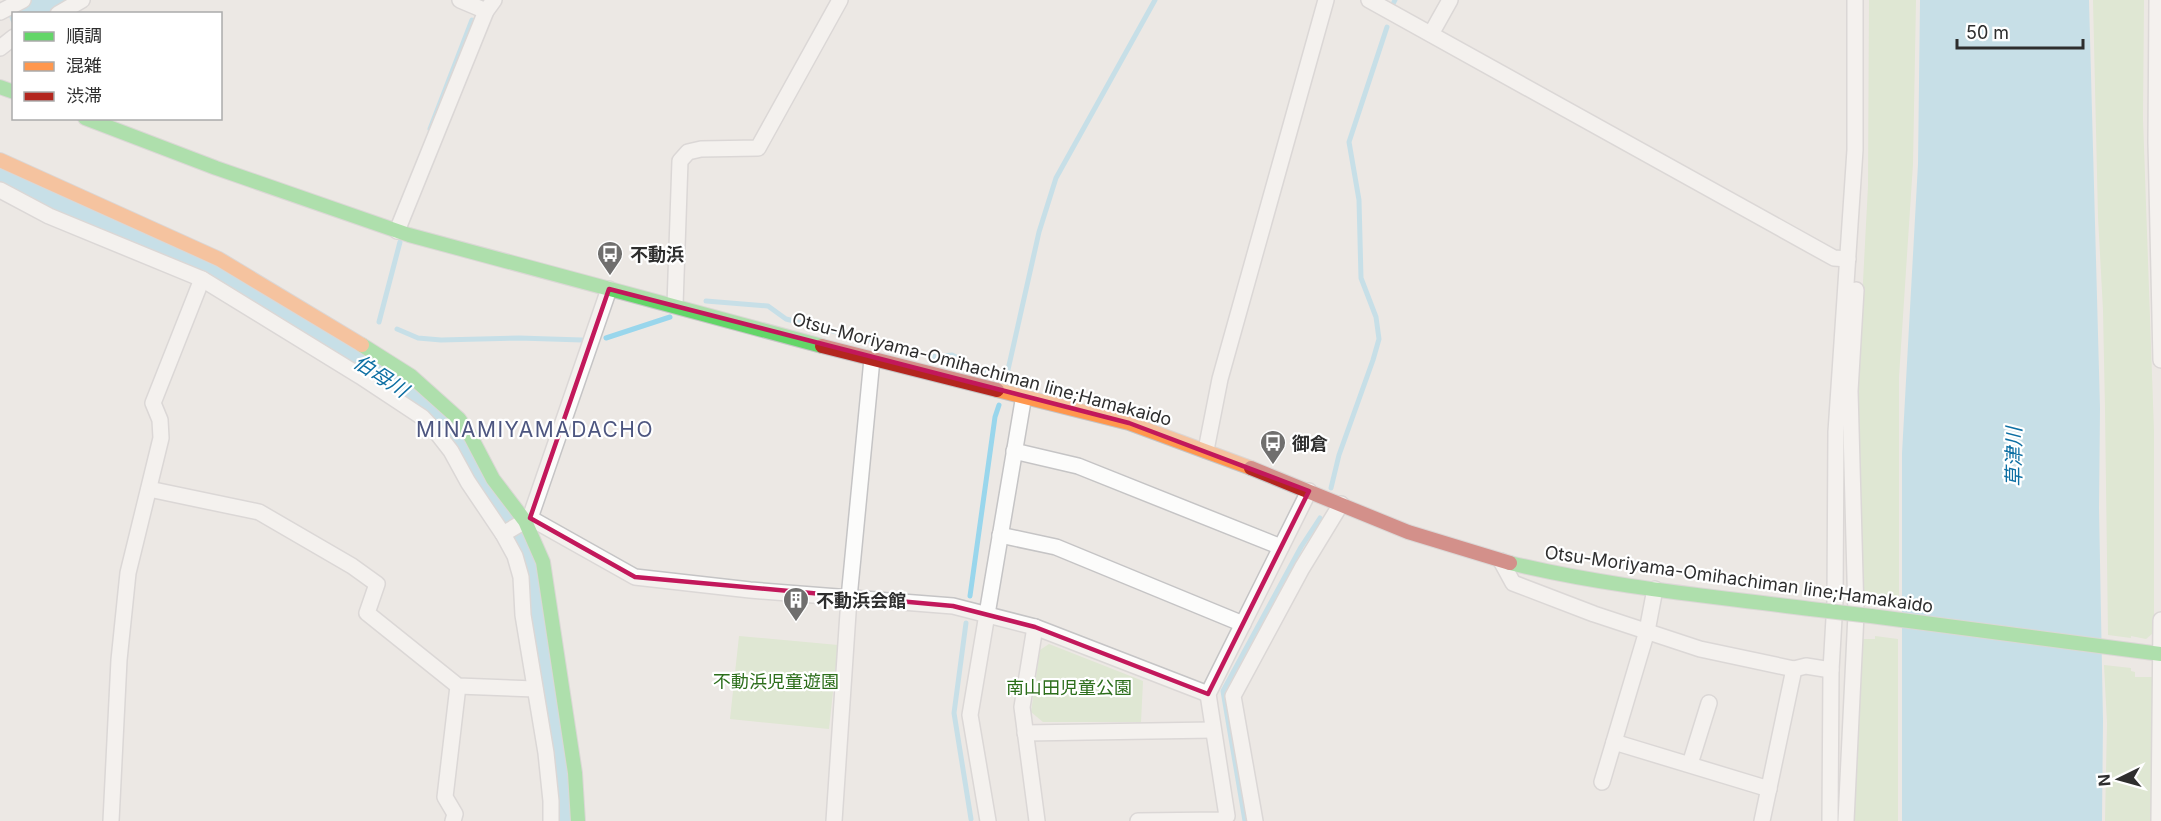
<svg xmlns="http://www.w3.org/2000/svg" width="2161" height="821" font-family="Inter,'Noto Sans JP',sans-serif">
  <rect width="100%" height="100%" fill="#ece8e4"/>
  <g fill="#cee6be">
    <path d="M1869,0H1916L1913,164L1899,377V608L1865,604L1861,596V499L1856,416L1868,186Z"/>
    <path d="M2093,0H2144L2143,119L2154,431V628L2152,634L2146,639L2131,636V638L2108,635L2105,409L2103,310L2098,217Z"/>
    <path d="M739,636L838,645L829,729L730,719Z"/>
    <path d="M1875,636L1898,639V821H1853L1859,639H1875Z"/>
    <path d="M1049,644L1143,681L1141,722H1043L1031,712L1040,650Z"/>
    <path d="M2104,665L2131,668V671L2135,672V677H2153L2151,821H2105L2107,723Z"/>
  </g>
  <path fill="#99d6ec" d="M1920,0H2089L2100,408L2099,508L2103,721L2102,821H1902V453L1918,164Z"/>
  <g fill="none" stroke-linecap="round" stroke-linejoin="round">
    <g stroke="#99d6ec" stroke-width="5">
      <path d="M1393,4L1395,0"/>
      <path d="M430,129L472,20"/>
      <path d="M706,301L768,306L786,319L936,357L952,355L1004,381"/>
      <path d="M379,322L400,242"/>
      <path d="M397,329L418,338L441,340L519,338L582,340"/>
      <path d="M606,338L670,317"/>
      <path d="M1005,383L1039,232L1056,178L1155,0"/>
      <path d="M1331,488L1339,455L1373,360L1379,339L1376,317L1361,278L1359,200L1349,142L1387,27"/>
      <path d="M970,596L995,417L999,405"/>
      <path d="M966,623L954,713L971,819"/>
      <path d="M1245,821L1223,691L1301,547L1320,518"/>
    </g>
    <g stroke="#99d6ec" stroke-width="30">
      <path d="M24,14L52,0"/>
      <path d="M0,174L98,218L202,269L401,386L432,410L451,428L530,559L544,667L560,758L565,799L564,821"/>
    </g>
    <defs>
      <g id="street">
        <path d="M460,0L486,11"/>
        <path d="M1369,0L1834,258L1848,259"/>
        <path d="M2157,0L2156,142L2161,360"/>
        <path d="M0,12L23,0"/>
        <path d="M58,14L82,0"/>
        <path d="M1431,34L1450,0"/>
        <path d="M0,48L14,37"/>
        <path d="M0,190L49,216L202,279L360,376L422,417L437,433L451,451L468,482L503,534L515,556L521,577L523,615L546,753L551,801V821"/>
        <path d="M397,231L486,11L494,0"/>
        <path d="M675,305L680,161L688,152L701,149L758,148L840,0"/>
        <path d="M1206,450L1220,379L1326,0"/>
        <path d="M1014,451L1078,466L1281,547"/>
        <path d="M149,489L259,512L352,566L377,584L367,613L458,686L535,689"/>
        <path d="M530,518L635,577L750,590L953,606L1035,627L1208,694"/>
        <path d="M503,534L530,518L609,289"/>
        <path d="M1000,535L1056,547L1243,624"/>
        <path d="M1501,561L1513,583L1594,614L1700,649L1794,669L1806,666L1831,670"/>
        <path d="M1035,627L1022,707L1037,821"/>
        <path d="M1025,733L1213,730"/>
        <path d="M1614,742L1769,789"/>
        <path d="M1690,764L1709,703"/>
        <path d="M1602,782L1647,631L1655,589"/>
        <path d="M111,821L119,660L128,573L161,438L160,420L153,403L202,279"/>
        <path d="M453,821L455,814L445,797L458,686"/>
        <path d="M834,821L849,598L872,359"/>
        <path d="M988,821L970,715L1024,395"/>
        <path d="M1138,821L1221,820L1227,816L1208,694L1309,491"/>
        <path d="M1255,821L1233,696L1302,568L1341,504"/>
        <path d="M1762,821L1794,669"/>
        <path d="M1830,821L1831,670L1835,601L1836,432L1855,150V0"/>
        <path d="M1846,821L1856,614L1850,391L1856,290"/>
        <path d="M2159,821L2161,620"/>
      </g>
      <g id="fast">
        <path d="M0,87L14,92"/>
        <path d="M85,118L216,168L409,235L822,346"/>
        <path d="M362,345L411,376L459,419L471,437L493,479L525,521L543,562L575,773L578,821"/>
        <path d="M1510,563C1609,587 1710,596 1811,609"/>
        <path d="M1871,616L2161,654"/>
      </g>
      <g id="slow">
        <path d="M0,160L219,259L362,345"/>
        <path d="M997,390L1129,423L1251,468"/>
      </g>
      <g id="jam">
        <path d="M822,346L997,390"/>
        <path d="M1251,468L1408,532L1510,563"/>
      </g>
    </defs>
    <use href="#street" stroke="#c5c4c5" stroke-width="18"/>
    <use href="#fast" stroke="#c5c4c5" stroke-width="16"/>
    <use href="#slow" stroke="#c5c4c5" stroke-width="16"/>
    <use href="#jam" stroke="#c5c4c5" stroke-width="16"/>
    <use href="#street" stroke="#fcfcfb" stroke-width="15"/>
    <use href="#fast" stroke="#63d668" stroke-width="14"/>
    <use href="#slow" stroke="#ff974d" stroke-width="14"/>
    <use href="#jam" stroke="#b3261e" stroke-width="14"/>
    <defs>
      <path id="fast-bridge" d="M1811,609L1871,616"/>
    </defs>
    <use href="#fast-bridge" stroke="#c6c5c4" stroke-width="16" stroke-linecap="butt"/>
    <use href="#fast-bridge" stroke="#63d668" stroke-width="14"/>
  </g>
  <path d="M0 0H2161V821H0ZM609,289L1129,423L1309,491L1208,694L1035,627L953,606L635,577L530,518Z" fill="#ece8e4" fill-opacity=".55" fill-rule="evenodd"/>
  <path fill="none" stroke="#c2185b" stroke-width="4.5" stroke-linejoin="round" d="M609,289L1129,423L1309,491L1208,694L1035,627L953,606L635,577L530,518Z"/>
  <defs>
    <symbol id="bus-pin" viewBox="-11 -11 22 30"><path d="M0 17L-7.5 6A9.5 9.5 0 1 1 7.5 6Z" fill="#706f6e" stroke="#fff"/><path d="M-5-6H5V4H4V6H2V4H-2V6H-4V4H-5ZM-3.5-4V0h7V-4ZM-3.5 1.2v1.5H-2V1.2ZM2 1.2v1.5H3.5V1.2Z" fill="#fff"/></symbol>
    <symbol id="building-pin" viewBox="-11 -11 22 30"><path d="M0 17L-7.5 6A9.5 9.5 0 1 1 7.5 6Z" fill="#706f6e" stroke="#fff"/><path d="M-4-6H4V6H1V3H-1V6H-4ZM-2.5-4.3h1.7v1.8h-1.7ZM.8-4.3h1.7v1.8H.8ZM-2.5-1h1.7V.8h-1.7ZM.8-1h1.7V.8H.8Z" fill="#fff"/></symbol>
  </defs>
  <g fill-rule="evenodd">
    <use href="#bus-pin" x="595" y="239" width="30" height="40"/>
    <use href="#bus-pin" x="1258" y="428" width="30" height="40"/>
    <use href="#building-pin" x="781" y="585" width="30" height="40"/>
  </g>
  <g text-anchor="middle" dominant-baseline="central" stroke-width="4.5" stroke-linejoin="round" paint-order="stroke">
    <g font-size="18" font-weight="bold" fill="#2e2e2e" stroke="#fff" text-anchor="start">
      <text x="630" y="254">不動浜</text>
      <text x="1292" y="443">御倉</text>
      <text x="816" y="600">不動浜会館</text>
    </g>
    <g font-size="18" fill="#2e2e2e" stroke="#fff">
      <text transform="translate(982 369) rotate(15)">Otsu-Moriyama-Omihachiman line;Hamakaido</text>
      <text transform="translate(1739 579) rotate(8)">Otsu-Moriyama-Omihachiman line;Hamakaido</text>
    </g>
    <g font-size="18" fill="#2c6e1b" stroke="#fff">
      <text x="776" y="681">不動浜児童遊園</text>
      <text x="1069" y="687">南山田児童公園</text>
    </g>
    <g font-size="20" font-style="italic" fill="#0d6fa3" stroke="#fff">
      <text transform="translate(381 376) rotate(33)">伯母川</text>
      <text transform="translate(2014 457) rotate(-90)">草津川</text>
    </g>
    <g font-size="21" letter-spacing="1.5" fill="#4d5680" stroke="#fff">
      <text x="535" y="429">MINAMIYAMADACHO</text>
    </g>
  </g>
  <rect x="12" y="12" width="210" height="108" fill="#ffffff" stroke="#ababab" stroke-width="1.5"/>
  <rect x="24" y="32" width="30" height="9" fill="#63d668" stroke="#ababab" stroke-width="1.5"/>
  <text x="66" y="42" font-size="18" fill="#2e2e2e">順調</text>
  <rect x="24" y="62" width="30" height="9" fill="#ff974d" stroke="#ababab" stroke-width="1.5"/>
  <text x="66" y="72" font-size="18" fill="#2e2e2e">混雑</text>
  <rect x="24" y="92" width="30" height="9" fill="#b3261e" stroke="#ababab" stroke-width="1.5"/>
  <text x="66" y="102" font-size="18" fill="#2e2e2e">渋滞</text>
  <g transform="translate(2119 779) rotate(265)" stroke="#ffffff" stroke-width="4.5" paint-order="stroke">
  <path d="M0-4.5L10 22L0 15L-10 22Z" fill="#2e2e2e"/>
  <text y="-9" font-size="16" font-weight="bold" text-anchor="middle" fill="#2e2e2e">N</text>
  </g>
  <path d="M1957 39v9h126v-9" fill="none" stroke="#2e2e2e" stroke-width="3"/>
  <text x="1966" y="39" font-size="18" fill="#2e2e2e" stroke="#ffffff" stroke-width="4.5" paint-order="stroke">50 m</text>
</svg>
